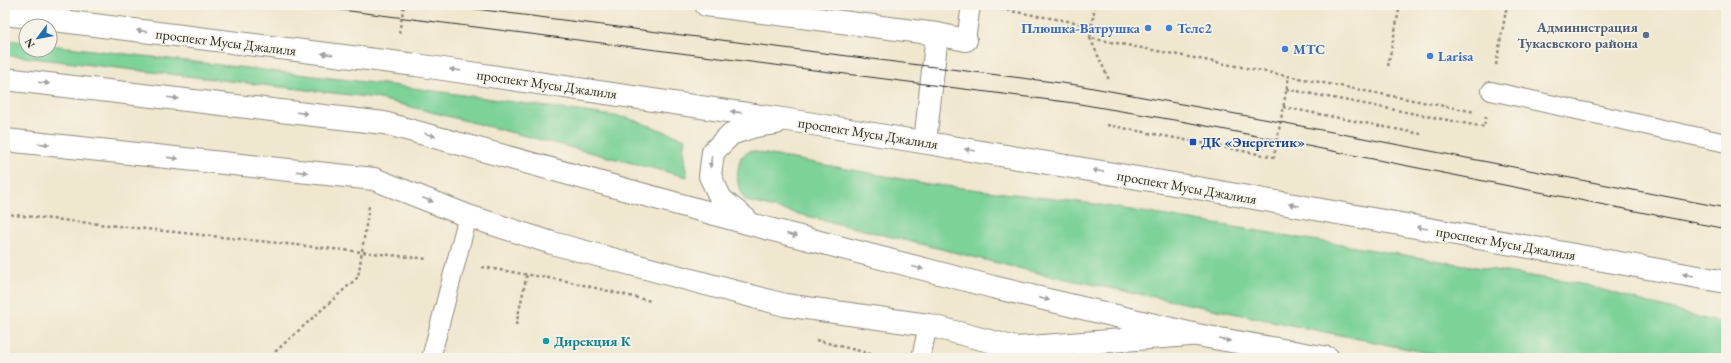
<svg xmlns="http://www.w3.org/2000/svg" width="1731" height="363" font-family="'EB Garamond',serif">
  <rect width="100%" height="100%" fill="#f7f3e8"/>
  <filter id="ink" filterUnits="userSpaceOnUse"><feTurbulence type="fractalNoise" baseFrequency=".025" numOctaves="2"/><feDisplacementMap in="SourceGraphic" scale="8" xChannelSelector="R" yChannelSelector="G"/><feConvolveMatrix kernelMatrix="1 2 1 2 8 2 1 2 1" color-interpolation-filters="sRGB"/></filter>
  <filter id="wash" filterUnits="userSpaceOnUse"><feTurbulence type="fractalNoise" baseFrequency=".012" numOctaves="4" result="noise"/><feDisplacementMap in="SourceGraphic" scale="16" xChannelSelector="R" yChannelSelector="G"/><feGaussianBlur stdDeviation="0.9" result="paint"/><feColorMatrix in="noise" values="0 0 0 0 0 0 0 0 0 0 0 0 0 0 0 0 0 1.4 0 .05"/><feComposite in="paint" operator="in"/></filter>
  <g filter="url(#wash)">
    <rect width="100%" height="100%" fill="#efe7ce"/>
    <g fill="#7bd297" stroke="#537e61">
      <path d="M5,40L26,42V50H50V45L391,85L628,118L685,139L683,151L687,177L376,98L5,55Z"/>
      <path d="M750,151L929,184L1088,203L1586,285L1708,320L1726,323V358H1452L1042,274L746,201C735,184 736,175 741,157Z"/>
    </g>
  </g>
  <g filter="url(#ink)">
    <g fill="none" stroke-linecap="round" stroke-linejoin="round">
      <defs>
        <g id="service">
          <path d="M966,40L971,5"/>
          <path d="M1491,91L1726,143"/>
          <path d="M431,358L468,216"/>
          <path d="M921,358L928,325"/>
        </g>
        <g id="minor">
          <path d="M706,5L937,34L966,40"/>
          <path d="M5,140L374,179L468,216L552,243L785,305L928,325L1016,348L1190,335"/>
          <path d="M925,142L937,34"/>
        </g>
        <g id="primary">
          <path d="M5,14L416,65L789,120L1192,187L1726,282"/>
          <path d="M5,79L384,123L754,225L993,287L1197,335L1328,358"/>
          <path d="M746,219L721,199L710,176L713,152L731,134L755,126L776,123"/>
        </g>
      </defs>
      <use href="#service" stroke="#8d897c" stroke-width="20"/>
      <use href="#minor" stroke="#8d897c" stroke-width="24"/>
      <use href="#primary" stroke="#8d897c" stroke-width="24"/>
      <g stroke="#8d897c" stroke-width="2.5" stroke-dasharray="3 3" stroke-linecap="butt">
        <path d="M1095,5L1090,38L1475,112"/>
        <path d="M996,6L1004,10L1091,25"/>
        <path d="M1004,9L1009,5"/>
        <path d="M399,33L404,5"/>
        <path d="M1090,38L1109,80"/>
        <path d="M1496,65L1507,5"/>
        <path d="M1388,66L1400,5"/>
        <path d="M1286,89L1484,127L1486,116"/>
        <path d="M1283,107L1421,134"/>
        <path d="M1107,125L1274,157L1289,76"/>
        <path d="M5,214L428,259"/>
        <path d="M482,267L566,281L651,301"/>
        <path d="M516,325L527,274"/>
        <path d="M816,340L887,358"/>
        <path d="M275,358L276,351L358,277L369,206"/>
      </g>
      <use href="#service" stroke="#fff" stroke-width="18"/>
      <use href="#minor" stroke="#fff" stroke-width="22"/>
      <use href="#primary" stroke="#fff" stroke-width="22"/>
      <g stroke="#2b2b2b" stroke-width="1">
        <path d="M302,5L1074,103L1186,122L1726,229"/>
        <path d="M444,5L1077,85L1280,122L1726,208"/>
      </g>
    </g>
    <defs><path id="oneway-solid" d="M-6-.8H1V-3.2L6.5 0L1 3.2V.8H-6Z"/></defs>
    <g fill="#a0a0a0">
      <use href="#oneway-solid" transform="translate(142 31) rotate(-173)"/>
      <use href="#oneway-solid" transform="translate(327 54) rotate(-173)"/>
      <use href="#oneway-solid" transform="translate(455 70) rotate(-172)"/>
      <use href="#oneway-solid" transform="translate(44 83) rotate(7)"/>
      <use href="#oneway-solid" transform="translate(173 98) rotate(7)"/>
      <use href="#oneway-solid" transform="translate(736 112) rotate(-172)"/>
      <use href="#oneway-solid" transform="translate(302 113) rotate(7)"/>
      <use href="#oneway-solid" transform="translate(430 135) rotate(16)"/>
      <use href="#oneway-solid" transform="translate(44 144) rotate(6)"/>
      <use href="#oneway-solid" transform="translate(970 150) rotate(-170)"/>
      <use href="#oneway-solid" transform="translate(173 158) rotate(6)"/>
      <use href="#oneway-solid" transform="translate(711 162) rotate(97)"/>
      <use href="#oneway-solid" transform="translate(1098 171) rotate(-170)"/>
      <use href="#oneway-solid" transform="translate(302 172) rotate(6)"/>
      <use href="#oneway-solid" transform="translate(428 200) rotate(21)"/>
      <use href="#oneway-solid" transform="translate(1294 205) rotate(-170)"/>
      <use href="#oneway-solid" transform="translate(1422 228) rotate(-170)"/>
      <use href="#oneway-solid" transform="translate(792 235) rotate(14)"/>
      <use href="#oneway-solid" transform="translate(918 268) rotate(14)"/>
      <use href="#oneway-solid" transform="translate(1688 275) rotate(-170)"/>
      <use href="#oneway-solid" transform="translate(1044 299) rotate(13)"/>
      <use href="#oneway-solid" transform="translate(1225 340) rotate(10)"/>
    </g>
  </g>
  <g fill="#3f7fe0" stroke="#f7f3e8" stroke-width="1.5">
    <circle cx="1148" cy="28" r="4"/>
    <circle cx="1169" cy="28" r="4"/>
    <circle cx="1285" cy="49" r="4"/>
    <circle cx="1430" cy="56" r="4"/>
  </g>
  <circle fill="#5c6f8a" stroke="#f7f3e8" stroke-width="1.5" cx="1646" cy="35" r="4"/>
  <rect fill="#1a4fb4" stroke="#f7f3e8" stroke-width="1.5" x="1189" y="138" width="8" height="8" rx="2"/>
  <circle fill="#0f9aa8" stroke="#f7f3e8" stroke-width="1.5" cx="546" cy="341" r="4"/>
  <g text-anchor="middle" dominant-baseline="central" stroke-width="3.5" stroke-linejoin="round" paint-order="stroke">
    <g font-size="14" font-weight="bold" fill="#4e5e75" stroke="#f7f3e8" text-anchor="end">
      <text x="1638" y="27">Администрация<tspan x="1638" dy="16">Тукаевского района</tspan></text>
    </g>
    <g font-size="14" font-weight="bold" fill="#366cbe" stroke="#f7f3e8" text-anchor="start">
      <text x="1140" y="28" text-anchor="end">Плюшка-Ватрушка</text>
      <text x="1177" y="28">Теле2</text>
      <text x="1293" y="49">МТС</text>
      <text x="1438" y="56">Larisa</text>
    </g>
    <g font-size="14" fill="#2b2b2b" stroke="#f7f3e8">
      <text transform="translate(226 42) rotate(7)">проспект Мусы Джалиля</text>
      <text transform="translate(547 84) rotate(8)">проспект Мусы Джалиля</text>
      <text transform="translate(868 133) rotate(9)">проспект Мусы Джалиля</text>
      <text transform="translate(1187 187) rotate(10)">проспект Мусы Джалиля</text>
      <text transform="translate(1506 243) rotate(10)">проспект Мусы Джалиля</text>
    </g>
    <g font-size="14" font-weight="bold" fill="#164399" stroke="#f7f3e8" text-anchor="start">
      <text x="1201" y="142">ДК «Энергетик»</text>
    </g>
    <g font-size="14" font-weight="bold" fill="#0d838f" stroke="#f7f3e8" text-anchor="start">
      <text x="554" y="341">Дирекция К</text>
    </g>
  </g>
  <rect width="1731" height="363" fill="none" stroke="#f7f3e8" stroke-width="20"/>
  <g transform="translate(38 38) rotate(238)"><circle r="19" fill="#f7f3e8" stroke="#a5a39c"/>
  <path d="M0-3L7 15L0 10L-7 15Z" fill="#1f6fb2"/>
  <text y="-6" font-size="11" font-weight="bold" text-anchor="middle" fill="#2b2b2b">N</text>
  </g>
</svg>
